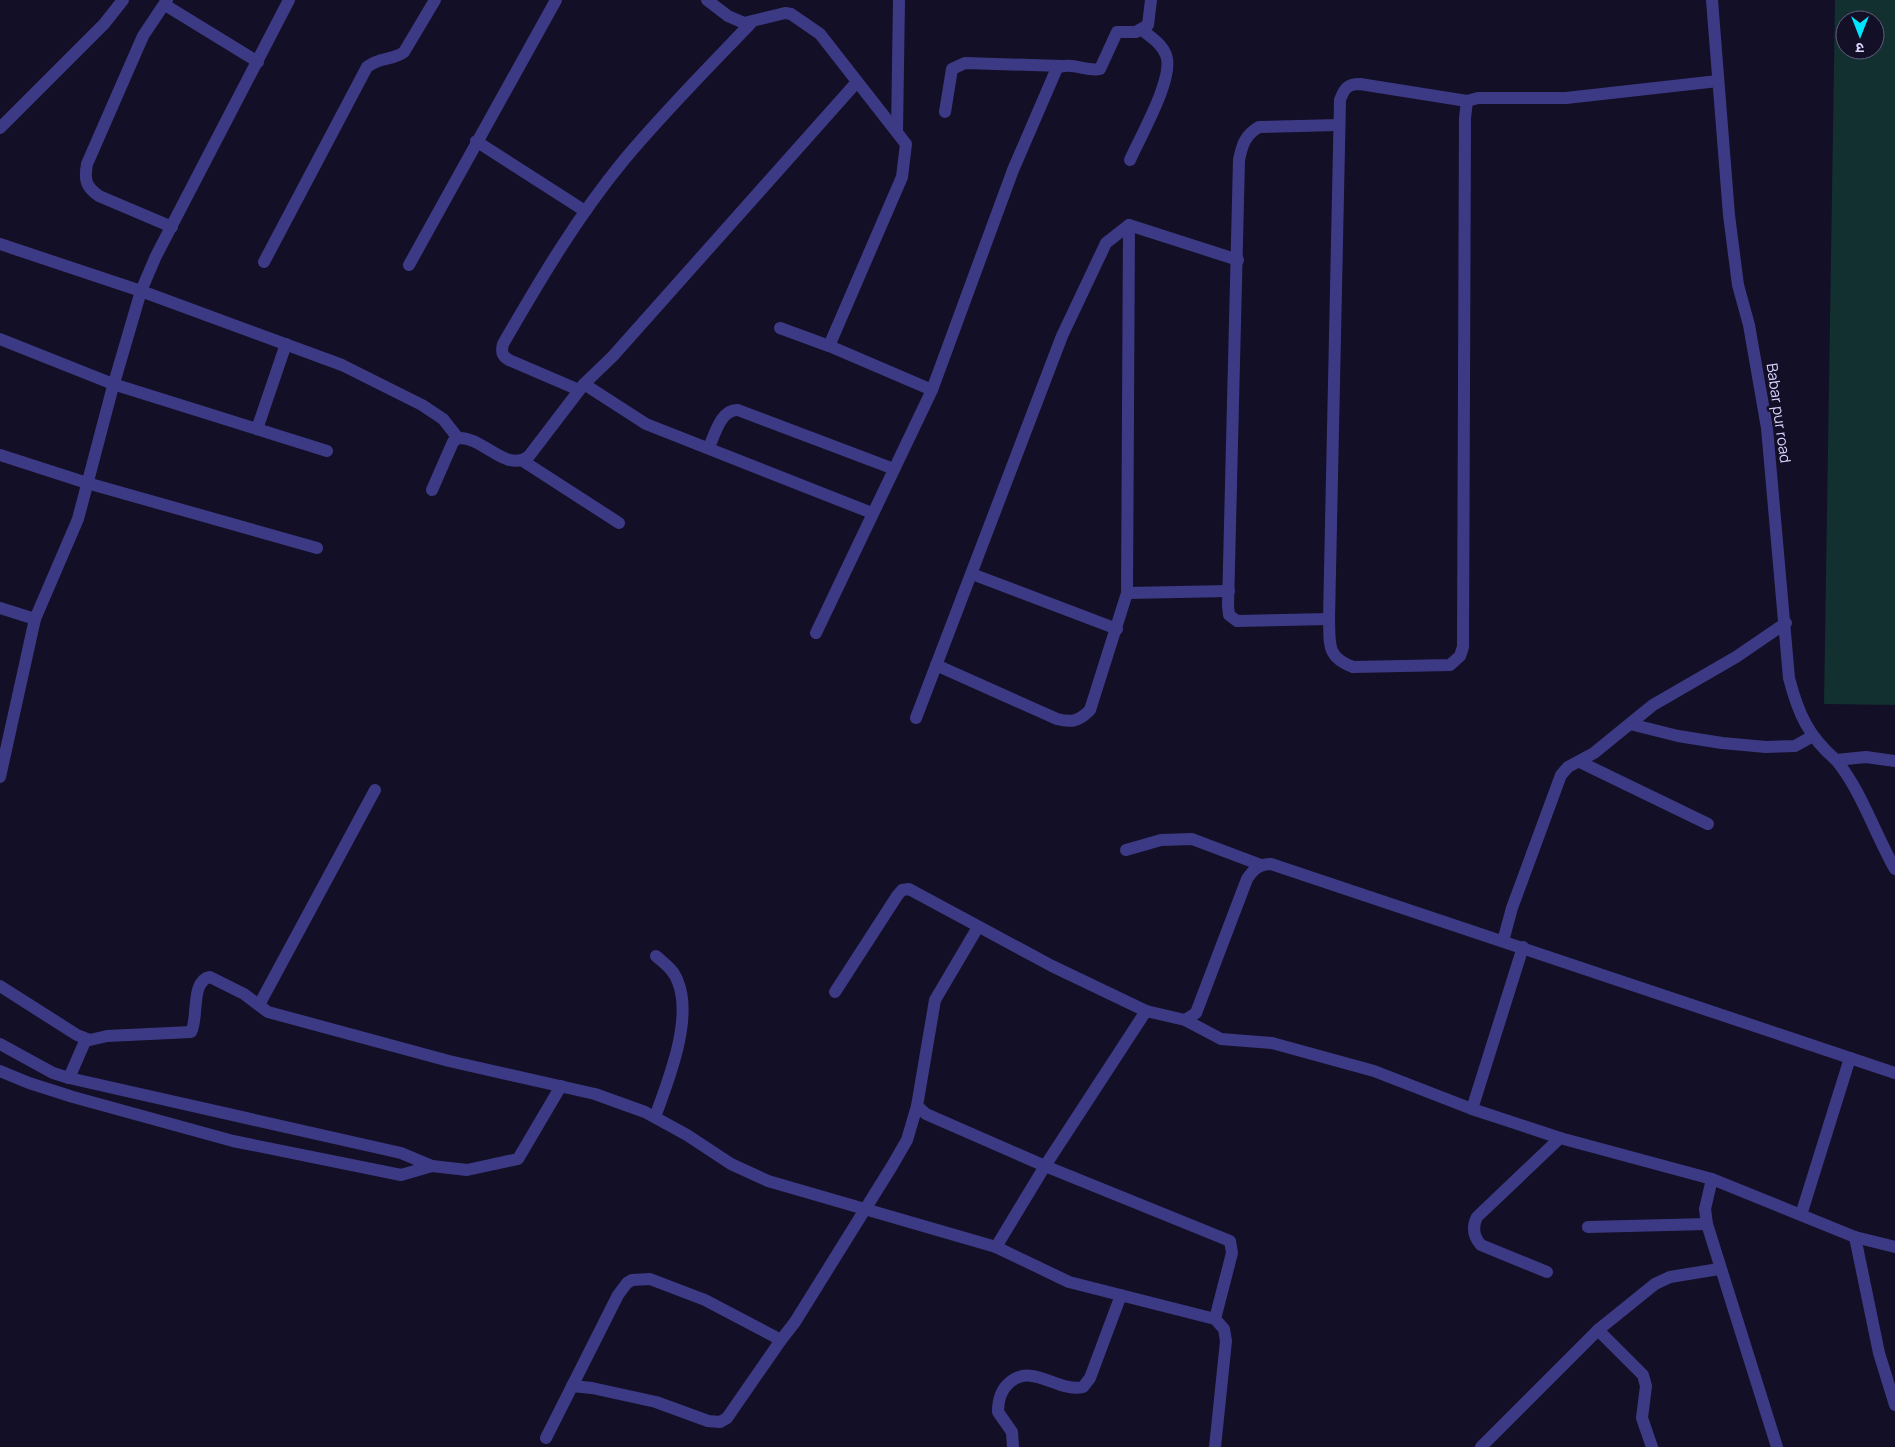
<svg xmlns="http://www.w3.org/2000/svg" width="1895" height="1447" font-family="Manrope,'Noto Sans Devanagari',sans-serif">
  <rect width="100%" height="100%" fill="#130f26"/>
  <path fill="#12302f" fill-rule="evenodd" d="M1835,0H1895V705L1824,704ZM1845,20H1875V50H1845Z"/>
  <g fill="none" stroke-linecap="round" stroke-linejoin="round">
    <g stroke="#3d3a85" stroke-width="12">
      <path d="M167,0L143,36L87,164C84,180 86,187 99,196L172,227"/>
      <path d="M707,0L728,16L744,23L785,13L791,14L820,34L906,144L902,177L829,346L780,328"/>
      <path d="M1712,0L1729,215L1738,285L1749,325L1767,428L1789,678C1798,713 1808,736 1836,760L1866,757L1895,761"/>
      <path d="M165,5L258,62"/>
      <path d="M856,83L613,356L584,384L646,424L872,513"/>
      <path d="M1467,101L1360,84C1347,84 1344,89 1340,100L1329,619C1330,644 1326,657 1353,667L1450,665L1460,656L1463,647L1465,118L1467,101L1478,98H1566L1718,81"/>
      <path d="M945,112L952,69L965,63L1062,66"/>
      <path d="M0,128L104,24L123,0"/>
      <path d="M897,131L899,0"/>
      <path d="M476,141L585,211"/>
      <path d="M1130,160C1140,137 1175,77 1166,55C1162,44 1151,37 1142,30"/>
      <path d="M0,244L141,291L342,365L422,405L443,419L458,438"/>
      <path d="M264,262L367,67C381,56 392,61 404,52L435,0"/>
      <path d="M409,265L556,0"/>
      <path d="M0,339L113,384L327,451"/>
      <path d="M827,345L932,390L1013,170L1057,68C1071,61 1086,72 1100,69L1117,32H1136L1148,25L1151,0"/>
      <path d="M579,390L509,360C502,356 501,352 503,344C540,280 577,217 624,160C664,112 708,68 751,23"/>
      <path d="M257,429L286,344"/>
      <path d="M709,447C715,434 721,409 738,410L894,469"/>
      <path d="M0,455L87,483L317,548"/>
      <path d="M523,461L619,523"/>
      <path d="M432,490L453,442L458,438C483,436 506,474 529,456L584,384"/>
      <path d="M972,574L1117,629"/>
      <path d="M1229,591L1127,593L1129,225L1238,260"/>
      <path d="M0,608L35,619"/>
      <path d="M1329,619L1237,621L1229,615L1228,606L1239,160C1242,145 1245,135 1259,127L1338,125"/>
      <path d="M816,633L932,390"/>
      <path d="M936,665L1057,719C1072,723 1079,721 1090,710L1127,593"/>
      <path d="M916,718L1062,336L1106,243L1129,225"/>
      <path d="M1630,724L1678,736L1722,743L1766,747L1795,746L1813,736"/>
      <path d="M1836,760C1861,790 1875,834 1895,869"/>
      <path d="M1580,762L1708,824"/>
      <path d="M0,777L35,619L78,519L112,390L141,291L156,256L289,0"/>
      <path d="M1126,850L1161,840L1192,839L1261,865"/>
      <path d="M1503,941L1512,908L1561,775L1568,767L1594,753L1653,705L1736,657L1786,623"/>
      <path d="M0,986L77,1035L90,1040L107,1036L191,1032C199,1018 190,981 210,977L244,994L268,1012L449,1061L595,1094L645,1112L687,1135L731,1164L768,1181L996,1247L1069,1282L1215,1319L1224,1329L1226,1341L1215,1447"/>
      <path d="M835,992L897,896L902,890L909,889L1052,966L1146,1011"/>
      <path d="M259,1005L375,790"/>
      <path d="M1185,1020L1221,1039L1272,1043L1374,1071L1472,1109L1560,1138L1712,1179L1855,1237L1895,1247"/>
      <path d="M0,1044L53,1073L69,1078L401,1153L432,1166L467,1170L518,1159L561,1086"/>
      <path d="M0,1071L29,1083L73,1097L233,1141L401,1175L432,1166"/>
      <path d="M69,1078L86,1039"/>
      <path d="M917,1106L935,1000L978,927"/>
      <path d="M1472,1109L1523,947"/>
      <path d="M655,1117C668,1081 693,1020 678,982C674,970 665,964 656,956"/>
      <path d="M1712,1179L1705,1209L1707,1224L1777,1447"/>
      <path d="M1801,1215L1850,1058"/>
      <path d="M1588,1227L1707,1224"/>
      <path d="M1855,1237L1879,1353L1895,1405"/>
      <path d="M996,1247L1045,1166L1146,1011L1185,1020L1196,1013L1247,879C1253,870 1259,864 1271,864L1895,1073"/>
      <path d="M1547,1272L1481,1245C1473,1236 1472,1227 1477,1217L1560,1138"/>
      <path d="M1598,1330L1643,1375L1646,1386L1642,1418L1652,1447"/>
      <path d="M572,1386L592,1388L656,1402L708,1421L720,1422L727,1418L781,1340"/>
      <path d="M546,1438L618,1295L627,1283L632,1280L650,1279L705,1300L781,1340L795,1322L892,1166L907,1140L917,1106L926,1114L1045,1166L1230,1241L1232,1253L1215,1319"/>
      <path d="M1013,1447L1012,1432L998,1412C998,1401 1001,1390 1009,1383C1032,1362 1058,1393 1083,1387L1090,1378L1121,1295"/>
      <path d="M1481,1447L1598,1330L1655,1284L1670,1277L1719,1269"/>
    </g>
  </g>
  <g text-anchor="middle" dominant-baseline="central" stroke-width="5" stroke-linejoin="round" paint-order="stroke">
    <g font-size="15" fill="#d9d4ff" stroke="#130f26">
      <text transform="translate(1779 413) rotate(82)">Babar pur road</text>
    </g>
  </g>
  <g transform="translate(1860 35) rotate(180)"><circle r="24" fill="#130f26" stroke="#625e7d"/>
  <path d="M0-4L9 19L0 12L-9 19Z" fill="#00e5ff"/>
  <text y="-8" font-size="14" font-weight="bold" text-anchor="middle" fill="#d9d4ff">उ</text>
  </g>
</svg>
